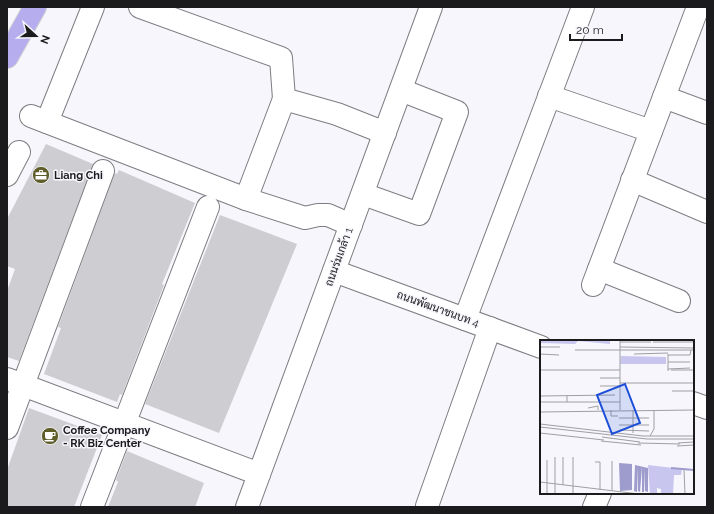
<svg xmlns="http://www.w3.org/2000/svg" width="714" height="514" font-family="Raleway,Sarabun,sans-serif">
  <rect width="100%" height="100%" fill="#f6f6fc"/>
  <g fill="#cdcdd2">
    <path d="M46,144L93,164L19,361L7,357V291L15,269L7,266V219Z"/>
    <path d="M119,170L195,203L162,284L164,285L122,395L120,394L117,402L44,374L61,328L58,327L115,173L117,174Z"/>
    <path d="M220,215L297,244L219,433L145,404Z"/>
    <path d="M29,408L102,435L74,507H7V470Z"/>
    <path d="M127,451L204,483L195,507H108L118,482L116,480Z"/>
  </g>
  <g fill="none" stroke-linecap="round" stroke-linejoin="round">
    <defs>
      <g id="minor">
        <path d="M140,7L281,58L284,99"/>
        <path d="M549,96L651,131"/>
        <path d="M664,97L707,113"/>
        <path d="M31,116L246,199L305,218L318,215H328L351,225"/>
        <path d="M47,122L93,7"/>
        <path d="M7,175L19,152"/>
        <path d="M632,180L707,212"/>
        <path d="M363,194L419,214L457,112L401,90"/>
        <path d="M246,199L284,99L337,114L385,133"/>
        <path d="M599,269L679,301"/>
        <path d="M334,271L541,347"/>
        <path d="M593,285L698,7"/>
        <path d="M465,319L583,7"/>
        <path d="M7,379L259,474"/>
        <path d="M693,403L707,408"/>
        <path d="M7,428L103,171"/>
        <path d="M427,506L490,328"/>
        <path d="M92,507L208,207"/>
        <path d="M247,507L431,7"/>
        <path d="M594,507L600,493"/>
      </g>
      <path id="major" d="M7,57L35,7"/>
    </defs>
    <use href="#minor" stroke="#7e7d82" stroke-width="24"/>
    <use href="#major" stroke="#d1d1d2" stroke-width="24"/>
    <use href="#minor" stroke="#fff" stroke-width="22"/>
    <use href="#major" stroke="#b6adef" stroke-width="22"/>
  </g>
  <defs>
    <symbol id="office-disc" viewBox="-11 -11 22 22"><circle r="9.5" fill="#5f5d2a" stroke="#f6f6fc"/><path d="M-6-3h4V-5.5h4V-3h4V5H-6ZM-1-4.5V-3h2v-1.5ZM-6 0V1H6V0Z" fill="#fff"/></symbol>
    <symbol id="cafe-disc" viewBox="-11 -11 22 22"><circle r="9.5" fill="#5f5d2a" stroke="#f6f6fc"/><path d="M-5.5-4.5H6V0H3Q3 3.5 0 3.5H-2.5Q-5.5 3.5-5.5 0ZM3-3.2v2h1.7v-2ZM-6 4.5H4V6H-6Z" fill="#fff"/></symbol>
  </defs>
  <g fill-rule="evenodd">
    <use href="#office-disc" x="31" y="165" width="20" height="20"/>
    <use href="#cafe-disc" x="40" y="426" width="20" height="20"/>
  </g>
  <g text-anchor="middle" dominant-baseline="central" stroke-width="3" stroke-linejoin="round" paint-order="stroke">
    <g font-size="11" font-weight="bold" fill="#1b1b1d" stroke="#f6f6fc" text-anchor="start">
      <text x="54" y="175">Liang Chi</text>
      <text x="63" y="430">Coffee Company<tspan x="63" dy="13">- RK Biz Center</tspan></text>
    </g>
    <g font-size="11" fill="#1b1b1d" stroke="#f6f6fc">
      <text transform="translate(339 257) rotate(-70)">ถนนร่มเกล้า 1</text>
      <text transform="translate(438 309) rotate(20)">ถนนพัฒนาชนบท 4</text>
    </g>
  </g>
  <g transform="translate(540 340)">
    <rect width="154" height="154" fill="#f6f6fc"/>
    <path d="M0,0H70V4L38,1L35,4L0,3ZM81,16L126,17V24H80ZM108,125L142,129L141,135H134L133,154H121V149L117,148V154H110Z" fill="#c8c6ee"/>
    <path d="M79,123L92,124V150L80,151ZM95,125L108,128V152L105,151V128L104,152H102V127L100,152L98,151V127L97,152L94,151Z" fill="#9e9ccc"/>
    <path fill="none" stroke="#9e9ccc" stroke-width="2" d="M131,128L154,130"/>
    <path fill="none" stroke="#9e9ea3" stroke-width="1" d="M80,2H111M113,2H154M0,7H20M80,7L154,8M35,10H154M0,14L19,15M94,14L128,13M128,15H150L151,10M128,22H150M128,29L150,28M0,30H80M131,30H154M128,31V14M60,38H80M80,43H154M60,46H80M132,51H154M0,56L75,55M27,56V62H80M0,62H27M48,68L58,66V70M71,70V76H78M80,70V0M0,72L154,70M79,78H109M0,84L103,96H154M79,85H109M0,87L107,99H154M80,90L109,91M0,93L64,100M93,93V70M110,96L114,89V70M62,97L100,102M61,101L101,105M98,103L140,104M138,103L154,102M137,106L154,105M23,117V145M7,120V154M55,122H60V150M144,130L145,154M0,142L99,154M72,151V121M15,154V117M33,154V117"/>
    <path fill="#1d4ed8" fill-opacity="0.15" stroke="#1d4ed8" stroke-width="2" d="M85,44L100,83L72,94L57,55Z"/>
    <rect width="154" height="154" fill="none" stroke="#1b1b1d" stroke-width="2"/>
  </g>
  <rect width="714" height="514" fill="none" stroke="#1b1b1d" stroke-width="16"/>
  <g transform="translate(36 36) rotate(111)" stroke="#f6f6fc" stroke-width="3" paint-order="stroke">
  <path d="M0-3L7 15L0 10L-7 15Z" fill="#1b1b1d"/>
  <text y="-6" font-size="11" font-weight="bold" text-anchor="middle" fill="#1b1b1d">N</text>
  </g>
  <path d="M570 34v6h52v-6" fill="none" stroke="#1b1b1d" stroke-width="2"/>
  <text x="576" y="34" font-size="12" fill="#1b1b1d" stroke="#f6f6fc" stroke-width="3" paint-order="stroke">20 m</text>
</svg>
